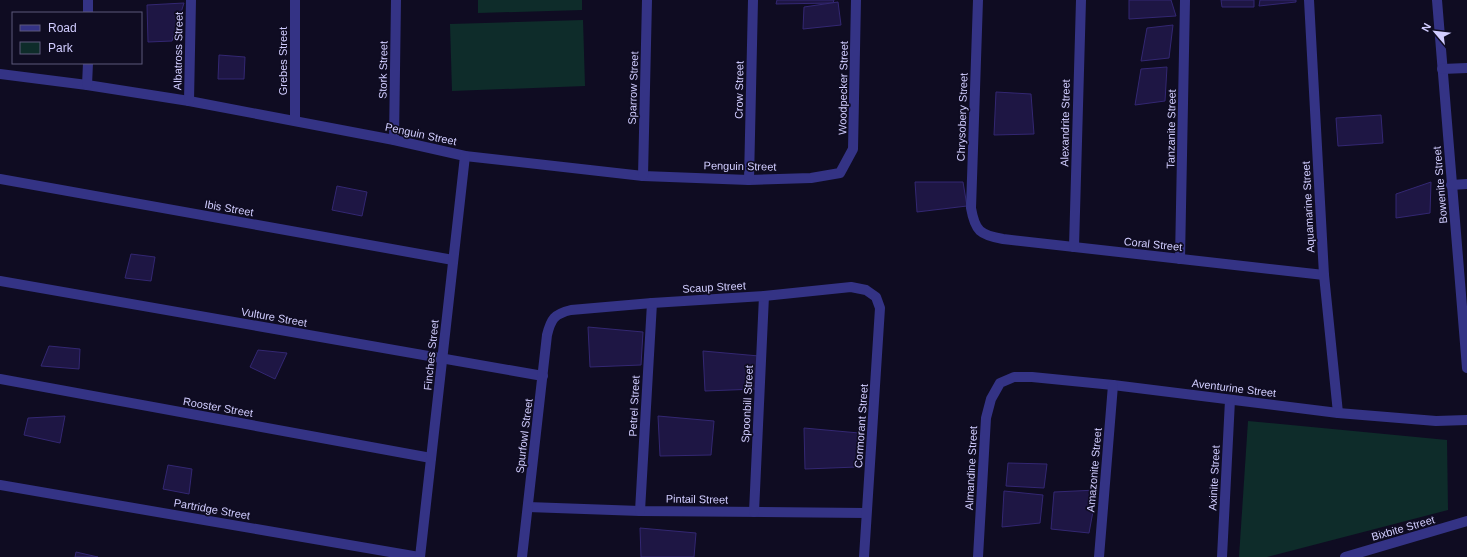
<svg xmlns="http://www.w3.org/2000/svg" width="1467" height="557" font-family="Helvetica,sans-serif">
  <rect width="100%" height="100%" fill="#0f0c22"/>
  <g fill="#0e2c2a">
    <path d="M478,0H582V10L478,13Z"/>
    <path d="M583,20L585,86L452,91L450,24Z"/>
    <path d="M1248,421L1447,440L1448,510L1267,557H1239Z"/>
  </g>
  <g fill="#1e1644" stroke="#332772">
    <path d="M777,0H834L833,3L776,4Z"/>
    <path d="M1129,0H1171L1176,16L1129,19Z"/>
    <path d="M1221,0H1254V7H1222Z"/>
    <path d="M1260,0H1296V2L1259,6Z"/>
    <path d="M838,2L841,25L803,29L804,7Z"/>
    <path d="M184,3L172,41L148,42L147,5Z"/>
    <path d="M1173,25L1169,58L1141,61L1147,28Z"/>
    <path d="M219,55L245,57L244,79H218Z"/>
    <path d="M1167,67L1165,101L1135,105L1141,69Z"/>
    <path d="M996,92L1031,94L1034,134L994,135Z"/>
    <path d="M1381,115L1383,143L1338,146L1336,118Z"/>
    <path d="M915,182H963L967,206L917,212Z"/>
    <path d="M1431,182L1430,213L1396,218V194Z"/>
    <path d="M337,186L367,192L362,216L332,210Z"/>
    <path d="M131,254L155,257L151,281L125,278Z"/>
    <path d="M588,327L643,332L641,365L590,367Z"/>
    <path d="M49,346L80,349L79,369L41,366Z"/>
    <path d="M258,350L287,353L275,379L250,367Z"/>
    <path d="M703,351L759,356L756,389L705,391Z"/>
    <path d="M65,416L60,443L24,435L28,418Z"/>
    <path d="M658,416L714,421L711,455L660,456Z"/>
    <path d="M804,428L859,433L857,467L805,469Z"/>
    <path d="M1008,463L1047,464L1044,488L1006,486Z"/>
    <path d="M168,465L192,469L189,494L163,489Z"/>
    <path d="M1097,490L1089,533L1051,529L1054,492Z"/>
    <path d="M1004,491L1043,495L1040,523L1002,527Z"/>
    <path d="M640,528L696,533L694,557H641Z"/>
    <path d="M76,552L98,557H75Z"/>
  </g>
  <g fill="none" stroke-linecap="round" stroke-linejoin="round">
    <g stroke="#343385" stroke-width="10">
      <path d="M978,0L971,208C975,231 980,235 1003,239L1324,275"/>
      <path d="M1309,0L1324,275L1338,413"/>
      <path d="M1437,0L1467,368"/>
      <path d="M88,13V0"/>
      <path d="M1442,69L1467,68"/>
      <path d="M0,74L87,85L189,101L394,140L465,156L643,176L749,180L811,178L840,173L853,149L856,0"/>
      <path d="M87,85L88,63"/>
      <path d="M189,101L191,0"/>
      <path d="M295,121V0"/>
      <path d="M394,140L396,0"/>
      <path d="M643,176L647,0"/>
      <path d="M0,179L453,260"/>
      <path d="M749,180L753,0"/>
      <path d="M1451,185L1467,184"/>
      <path d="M1074,247L1081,0"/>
      <path d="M1180,259L1185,0"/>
      <path d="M0,281L543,376"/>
      <path d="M0,379L431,458"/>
      <path d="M0,485L419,557"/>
      <path d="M528,507L640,511L866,513"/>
      <path d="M640,511L652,303"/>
      <path d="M754,512L764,296"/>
      <path d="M420,557L465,156"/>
      <path d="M522,557L547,335C551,319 554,314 571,310L652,303L764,296L851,287L866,290L876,297L880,308L864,557"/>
      <path d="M978,557L986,418L991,399L1000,383L1014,377H1032L1113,385L1338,413L1436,421L1467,420"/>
      <path d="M1099,557L1113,385"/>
      <path d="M1222,557L1230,400"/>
      <path d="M1345,557L1467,521"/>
    </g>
  </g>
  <g text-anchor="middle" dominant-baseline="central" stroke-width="3.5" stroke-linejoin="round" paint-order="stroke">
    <g font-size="11" fill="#d1cdff" stroke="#0f0c22">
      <text transform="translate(178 51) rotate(-89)">Albatross Street</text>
      <text transform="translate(283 61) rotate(-90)">Grebes Street</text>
      <text transform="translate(383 70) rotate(-89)">Stork Street</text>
      <text transform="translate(633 88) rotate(-88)">Sparrow Street</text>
      <text transform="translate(843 88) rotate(-89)">Woodpecker Street</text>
      <text transform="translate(739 90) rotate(-89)">Crow Street</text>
      <text transform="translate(962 117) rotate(-88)">Chrysobery Street</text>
      <text transform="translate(1065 123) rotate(-89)">Alexandrite Street</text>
      <text transform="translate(1171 129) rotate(-89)">Tanzanite Street</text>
      <text transform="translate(421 134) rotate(12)">Penguin Street</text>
      <text transform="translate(740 166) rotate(1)">Penguin Street</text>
      <text transform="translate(1440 185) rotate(-95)">Bowenite Street</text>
      <text transform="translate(1308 207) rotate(-93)">Aquamarine Street</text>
      <text transform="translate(229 208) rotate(10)">Ibis Street</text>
      <text transform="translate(1153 244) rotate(6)">Coral Street</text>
      <text transform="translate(714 287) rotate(-3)">Scaup Street</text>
      <text transform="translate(274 317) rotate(10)">Vulture Street</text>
      <text transform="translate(431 355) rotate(-84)">Finches Street</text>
      <text transform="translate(1234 388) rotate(7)">Aventurine Street</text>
      <text transform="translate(747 404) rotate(-87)">Spoonbill Street</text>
      <text transform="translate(634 406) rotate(-87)">Petrel Street</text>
      <text transform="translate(218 407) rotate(10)">Rooster Street</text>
      <text transform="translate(861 426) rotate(-86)">Cormorant Street</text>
      <text transform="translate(524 436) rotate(-83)">Spurfowl Street</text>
      <text transform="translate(971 468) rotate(-87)">Almandine Street</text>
      <text transform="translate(1094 470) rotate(-85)">Amazonite Street</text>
      <text transform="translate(1214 478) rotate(-87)">Axinite Street</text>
      <text transform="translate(697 499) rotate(1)">Pintail Street</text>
      <text transform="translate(212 509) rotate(10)">Partridge Street</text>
      <text transform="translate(1403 528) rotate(-16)">Bixbite Street</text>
    </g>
  </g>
  <rect x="12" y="12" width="130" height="52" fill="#0f0c22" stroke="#5d597a"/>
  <rect x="20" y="25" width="20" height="6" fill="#343385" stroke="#5d597a"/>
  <text x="48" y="32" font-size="12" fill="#d1cdff">Road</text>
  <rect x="20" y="42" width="20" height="12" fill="#0e2c2a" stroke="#5d597a"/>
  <text x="48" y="52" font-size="12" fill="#d1cdff">Park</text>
  <g transform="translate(1435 32) rotate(298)" stroke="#0f0c22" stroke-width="3" paint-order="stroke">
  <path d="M0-3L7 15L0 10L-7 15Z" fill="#d1cdff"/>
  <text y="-6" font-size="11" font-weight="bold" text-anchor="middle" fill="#d1cdff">N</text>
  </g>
</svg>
